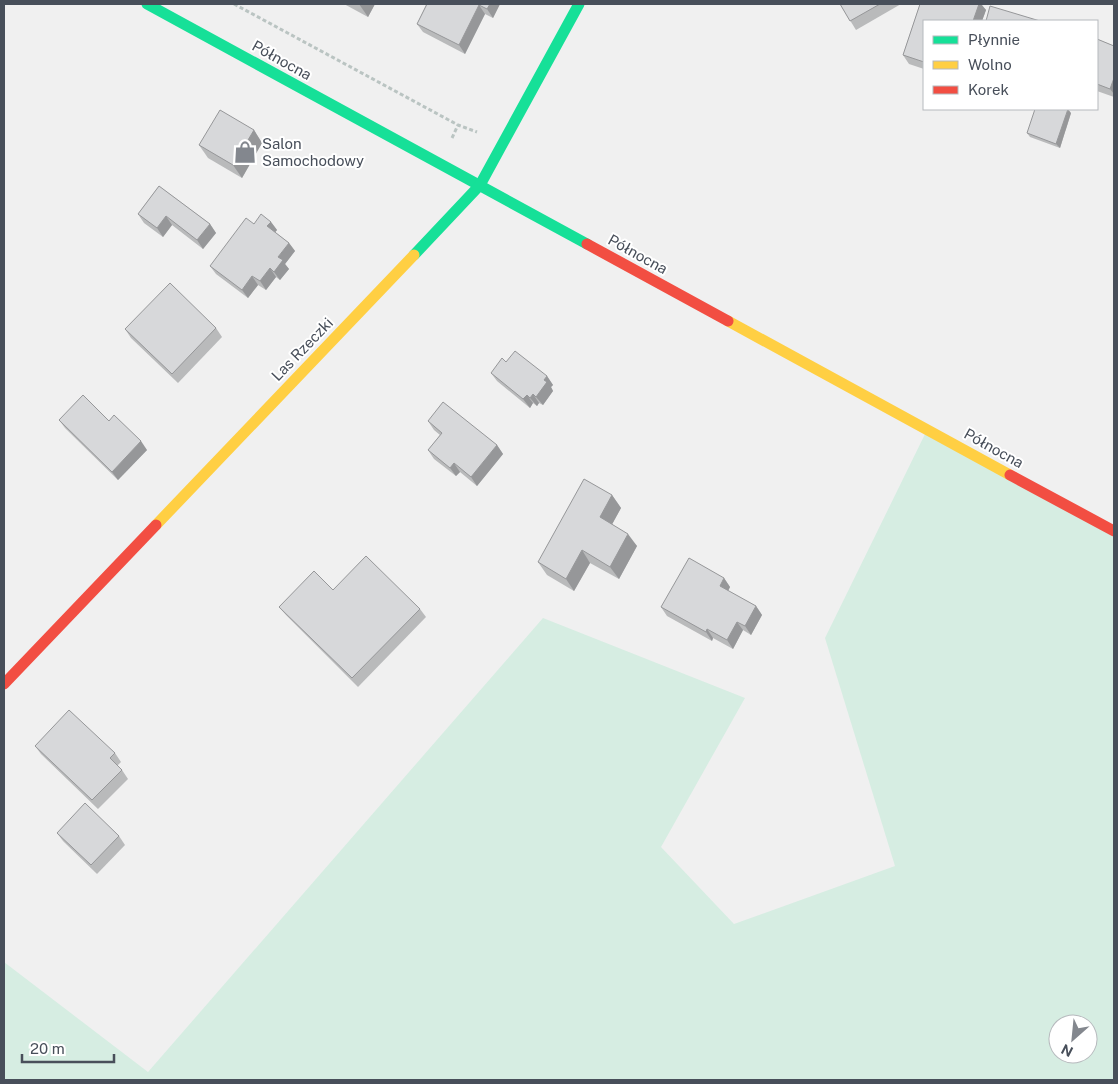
<svg xmlns="http://www.w3.org/2000/svg" width="1118" height="1084" font-family="'Public Sans',sans-serif">
  <rect width="100%" height="100%" fill="#f0f0f0"/>
  <path fill="#d6ede2" fill-rule="evenodd" d="M928,428L1114,531V1080H4V962L148,1072L543,618L745,698L661,847L734,924L895,866L825,638ZM1058,1024H1088V1054H1058Z"/>
  <g fill="none" stroke-linecap="round" stroke-linejoin="round">
    <g stroke="#bac4c2" stroke-width="3" stroke-dasharray="4 2.5" stroke-linecap="butt">
      <path d="M234,4L458,125L477,132"/>
      <path d="M452,138L458,125"/>
    </g>
    <g stroke="#16e098" stroke-width="11">
      <path d="M147,4L587,244"/>
      <path d="M414,255L480,185L579,4"/>
    </g>
    <g stroke="#ffcf43" stroke-width="11">
      <path d="M728,321L1010,475"/>
      <path d="M156,525L414,255"/>
    </g>
    <g stroke="#f24e42" stroke-width="11">
      <path d="M587,244L728,321"/>
      <path d="M1010,475L1114,531"/>
      <path d="M4,684L156,525"/>
    </g>
  </g>
  <g fill="#b9babb">
    <path d="M344,4H375L368,17Z"/>
    <path d="M423,4H500L493,18L485,14L465,54L423,32L417,24L426,5Z"/>
    <path d="M840,4H901L856,30Z"/>
    <path d="M920,4H981L986,10L982,21H924V69L909,64L903,55Z"/>
    <path d="M1097,39L1114,46V97L1097,91Z"/>
    <path d="M1071,113L1060,148L1030,137L1027,133Z"/>
    <path d="M254,130L262,143L242,178L208,158L199,145Z"/>
    <path d="M159,186L210,224L216,233L203,249L172,225L163,237L144,223L138,214Z"/>
    <path d="M271,222L277,230L275,232L289,243L295,251L285,264L289,269L280,280L276,277L266,290L258,285L248,298L216,274L210,266L254,224Z"/>
    <path d="M216,328L222,337L178,383L131,338L125,329Z"/>
    <path d="M506,362L547,376L553,385L551,387L553,391L543,405L539,403L537,406L533,403L530,408L497,381L491,373Z"/>
    <path d="M59,420L147,450L118,480L65,428Z"/>
    <path d="M428,421L497,445L503,454L477,486L460,472L456,476L434,459L428,450L440,435L434,430Z"/>
    <path d="M612,495L621,508L612,524L637,546L619,579L590,563L574,591L547,575L538,562Z"/>
    <path d="M724,578L730,587L728,591L756,606L762,615L751,635L743,630L733,649L713,638L712,641L667,616L661,607Z"/>
    <path d="M333,590L420,609L426,617L358,687L286,615L279,607Z"/>
    <path d="M35,746L115,753L121,762L117,766L122,770L128,779L98,809L41,754Z"/>
    <path d="M57,833L119,836L125,845L97,874L63,841Z"/>
  </g>
  <g fill="#969799">
    <path d="M359,4H375L368,17Z"/>
    <path d="M490,4H500L493,18L487,9Z"/>
    <path d="M979,4H981L986,10L982,21H973Z"/>
    <path d="M479,5L485,14L465,54L459,45Z"/>
    <path d="M1114,78V94L1110,89Z"/>
    <path d="M1068,109L1071,113L1060,148L1056,144Z"/>
    <path d="M254,130L262,143L242,178L233,165Z"/>
    <path d="M166,216L172,225L163,237L157,228Z"/>
    <path d="M271,222L277,230L273,235L267,226Z"/>
    <path d="M210,224L216,233L203,249L197,240Z"/>
    <path d="M289,243L295,251L285,264L289,269L280,280L274,272L278,257Z"/>
    <path d="M270,268L276,277L266,290L260,281Z"/>
    <path d="M252,276L258,285L248,298L242,290Z"/>
    <path d="M547,376L553,385L551,387L553,391L543,405L536,397L544,380Z"/>
    <path d="M533,394L539,403L537,406L530,398Z"/>
    <path d="M527,395L533,403L530,408L523,399Z"/>
    <path d="M141,441L147,450L118,480L112,472Z"/>
    <path d="M497,445L503,454L477,486L471,477Z"/>
    <path d="M454,463L460,472L456,476L450,468Z"/>
    <path d="M612,495L621,508L609,530L600,517Z"/>
    <path d="M628,534L637,546L619,579L610,567Z"/>
    <path d="M582,550L590,563L574,591L566,579Z"/>
    <path d="M724,578L730,587L726,595L720,586Z"/>
    <path d="M756,606L762,615L751,635L745,626Z"/>
    <path d="M737,622L743,630L733,649L727,640Z"/>
    <path d="M707,629L713,638L712,641L706,632Z"/>
  </g>
  <g fill="#d7d8da" stroke="#969799">
    <path d="M427,4H490L487,9L479,5L459,45L417,24Z"/>
    <path d="M840,4H880L850,21Z"/>
    <path d="M920,4H979L973,21H924V62L903,55Z"/>
    <path d="M990,6L1040,21H986Z"/>
    <path d="M1097,39L1114,46V78L1110,89L1097,84Z"/>
    <path d="M1035,109H1068L1056,144L1027,133Z"/>
    <path d="M220,110L254,130L233,165L199,145Z"/>
    <path d="M159,186L210,224L197,240L166,216L157,228L138,214Z"/>
    <path d="M261,214L271,222L267,226L289,243L278,257L283,260L274,272L270,268L260,281L252,276L242,290L210,266L246,218L254,224Z"/>
    <path d="M170,283L216,328L172,374L125,329Z"/>
    <path d="M515,351L547,376L544,380L547,382L536,397L533,394L530,398L527,395L523,399L491,373L502,358L506,362Z"/>
    <path d="M83,395L109,421L114,415L141,441L112,472L59,420Z"/>
    <path d="M443,402L497,445L471,477L454,463L450,468L428,450L442,433L428,421Z"/>
    <path d="M584,479L612,495L600,517L628,534L610,567L582,550L566,579L538,562Z"/>
    <path d="M366,556L420,609L352,678L279,607L314,571L333,590Z"/>
    <path d="M689,558L724,578L720,586L756,606L745,626L737,622L727,640L707,629L706,632L661,607Z"/>
    <path d="M69,710L115,753L110,758L122,770L92,800L35,746Z"/>
    <path d="M85,803L119,836L91,865L57,833Z"/>
  </g>
  <defs>
    <symbol id="shop-bare" viewBox="-9 -9 18 18"><path d="M-5-2.5h2.3a2.7 3.5 0 0 1 5.4 0H5L5.5 6h-11ZM-1.5-2.5h3a1.5 2.3 0 0 0-3 0Z" fill="#83878e" stroke="#fff" stroke-width="2.5" paint-order="stroke"/></symbol>
  </defs>
  <g fill-rule="evenodd">
    <use href="#shop-bare" x="229" y="136" width="32" height="32"/>
  </g>
  <g text-anchor="middle" dominant-baseline="central" stroke-width="4" stroke-linejoin="round" paint-order="stroke">
    <g font-size="15" fill="#484f5a" stroke="#fff">
      <text transform="translate(282 60) rotate(29)">Północna</text>
      <text transform="translate(638 254) rotate(29)">Północna</text>
      <text transform="translate(302 349) rotate(-46)">Las Rzeczki</text>
      <text transform="translate(994 448) rotate(29)">Północna</text>
    </g>
    <g font-size="15" fill="#484f5a" stroke="#fff" text-anchor="start">
      <text x="262" y="143">Salon<tspan x="262" dy="17">Samochodowy</tspan></text>
    </g>
  </g>
  <rect width="1118" height="1084" fill="none" stroke="#484f5a" stroke-width="10"/>
  <rect x="923" y="20" width="175" height="90" fill="#ffffff" stroke="#b6b9bd"/>
  <rect x="933" y="36" width="25" height="8" fill="#16e098" stroke="#b6b9bd"/>
  <text x="968" y="45" font-size="15" fill="#484f5a">Płynnie</text>
  <rect x="933" y="61" width="25" height="8" fill="#ffcf43" stroke="#b6b9bd"/>
  <text x="968" y="70" font-size="15" fill="#484f5a">Wolno</text>
  <rect x="933" y="86" width="25" height="8" fill="#f24e42" stroke="#b6b9bd"/>
  <text x="968" y="95" font-size="15" fill="#484f5a">Korek</text>
  <g transform="translate(1073 1039) rotate(207)"><circle r="24" fill="#ffffff" stroke="#b6b9bd"/>
  <path d="M0-4L9 19L0 12L-9 19Z" fill="#83878e"/>
  <text y="-8" font-size="14" font-weight="bold" text-anchor="middle" fill="#484f5a">N</text>
  </g>
  <path d="M22 1054v8h92v-8" fill="none" stroke="#484f5a" stroke-width="2.5"/>
  <text x="30" y="1054" font-size="15" fill="#484f5a" stroke="#ffffff" stroke-width="4" paint-order="stroke">20 m</text>
</svg>
